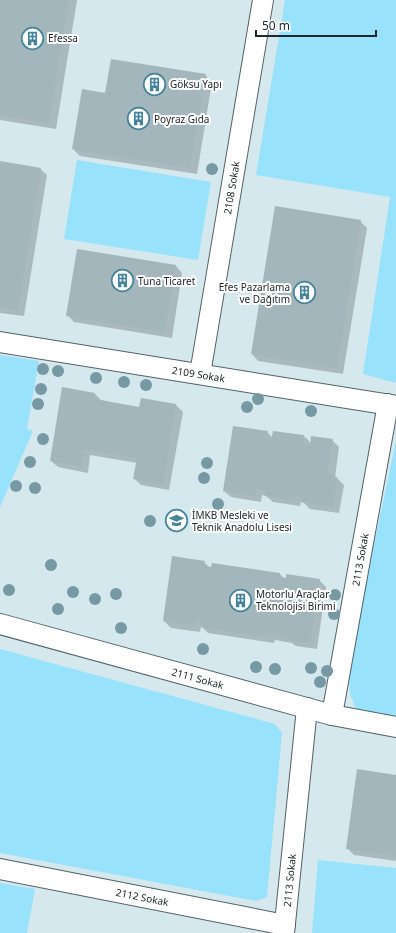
<svg xmlns="http://www.w3.org/2000/svg" width="396" height="933" font-family="'Noto Sans',sans-serif">
  <rect width="100%" height="100%" fill="#d5e8ee"/>
  <g fill="#98e3fb">
    <path d="M285,0H396V383L363,374L390,197L256,175Z"/>
    <path d="M77,160L211,182L198,260L64,239Z"/>
    <path d="M0,355L39,361L27,429L33,431L0,507Z"/>
    <path d="M396,441V720L358,714L350,694L348,667Z"/>
    <path d="M0,649L275,724L282,733L267,897L256,901L0,853Z"/>
    <path d="M318,860L396,868V933H312Z"/>
    <path d="M0,883L35,889L27,933H0Z"/>
  </g>
  <g fill="#0003">
    <path d="M0,0H77L56,129L0,120Z"/>
    <path d="M205,75L212,82L197,174L80,156L73,149L106,94Z"/>
    <path d="M0,162L40,169L47,175L24,316L0,313Z"/>
    <path d="M360,221L367,228L343,374L258,361L252,354Z"/>
    <path d="M176,266L182,273L172,338L74,322L67,315Z"/>
    <path d="M95,394L101,400L140,408L142,399L176,405L183,412L169,490L141,485L134,478L137,463L90,455L88,473L58,467L51,461Z"/>
    <path d="M267,432L273,438L304,436L311,443L332,440L339,447L335,478H337L344,485L339,513L310,509L304,503L301,502L300,506L273,502L266,496L262,495L261,502L231,497L224,491Z"/>
    <path d="M204,562L210,568L280,574L285,579L319,580L326,587L317,649L296,646L292,643L275,640L274,643L208,633L203,628L201,627L200,632L171,628L164,621Z"/>
    <path d="M396,776V861L354,855L347,848Z"/>
  </g>
  <g fill="#a3b6bc">
    <path d="M0,0H69L49,123L0,115Z"/>
    <path d="M111,59L206,74L190,168L72,149L82,89L105,93Z"/>
    <path d="M0,161L41,168L18,310L0,307Z"/>
    <path d="M275,206L361,220L337,368L251,354Z"/>
    <path d="M77,249L176,265L165,332L66,316Z"/>
    <path d="M62,387L95,393L94,399L139,407L141,398L176,404L163,484L133,479L137,458L84,449L81,466L50,461Z"/>
    <path d="M233,426L268,431L267,439L271,440L273,431L304,435L303,444L310,445L311,436L333,439L327,475L337,477L333,507L302,502L303,497L294,496L293,500L265,496V490L256,489L255,496L223,491Z"/>
    <path d="M172,556L205,561L204,566L211,567L212,563L280,573V577L286,578V574L320,579L310,643L288,640V637L268,634V637L201,627V622L194,621V625L163,621Z"/>
    <path d="M357,769L396,775V855L346,849Z"/>
  </g>
  <g fill="none" stroke-linecap="round" stroke-linejoin="round">
    <defs>
      <g id="minor">
        <path id="s1" d="M0,342L396,406"/>
        <path id="s2" d="M200,374L263,0"/>
        <path id="s3" d="M0,624L332,715L396,727"/>
        <path id="s4" d="M332,715L388,404"/>
        <path id="s5" d="M0,869L285,925"/>
        <path id="s6" d="M284,933L307,708"/>
      </g>
    </defs>
    <use href="#minor" stroke="#516167" stroke-width="22"/>
    <use href="#minor" stroke="#fff" stroke-width="20"/>
  </g>
  <g fill="#7699a4">
    <circle cx="212" cy="169" r="6"/>
    <circle cx="43" cy="369" r="6"/>
    <circle cx="58" cy="371" r="6"/>
    <circle cx="96" cy="378" r="6"/>
    <circle cx="124" cy="382" r="6"/>
    <circle cx="146" cy="385" r="6"/>
    <circle cx="41" cy="389" r="6"/>
    <circle cx="258" cy="399" r="6"/>
    <circle cx="38" cy="404" r="6"/>
    <circle cx="247" cy="407" r="6"/>
    <circle cx="311" cy="411" r="6"/>
    <circle cx="43" cy="439" r="6"/>
    <circle cx="30" cy="462" r="6"/>
    <circle cx="207" cy="463" r="6"/>
    <circle cx="204" cy="478" r="6"/>
    <circle cx="16" cy="486" r="6"/>
    <circle cx="35" cy="488" r="6"/>
    <circle cx="218" cy="504" r="6"/>
    <circle cx="172" cy="518" r="6"/>
    <circle cx="150" cy="521" r="6"/>
    <circle cx="51" cy="565" r="6"/>
    <circle cx="9" cy="590" r="6"/>
    <circle cx="73" cy="592" r="6"/>
    <circle cx="116" cy="594" r="6"/>
    <circle cx="335" cy="595" r="6"/>
    <circle cx="95" cy="599" r="6"/>
    <circle cx="58" cy="609" r="6"/>
    <circle cx="334" cy="614" r="6"/>
    <circle cx="121" cy="628" r="6"/>
    <circle cx="203" cy="649" r="6"/>
    <circle cx="256" cy="667" r="6"/>
    <circle cx="311" cy="668" r="6"/>
    <circle cx="275" cy="669" r="6"/>
    <circle cx="327" cy="671" r="6"/>
    <circle cx="320" cy="682" r="6"/>
  </g>
  <defs>
    <symbol id="building-ring" viewBox="-11 -11 22 22"><circle r="9.5" fill="#fff" stroke="#458599" stroke-width="1.5"/><path d="M-4-6H4V6H1V3H-1V6H-4ZM-2.5-4.3h1.7v1.8h-1.7ZM.8-4.3h1.7v1.8H.8ZM-2.5-1h1.7V.8h-1.7ZM.8-1h1.7V.8H.8Z" fill="#458599"/></symbol>
    <symbol id="school-ring" viewBox="-11 -11 22 22"><circle r="9.5" fill="#fff" stroke="#458599" stroke-width="1.5"/><path d="M0-5L7-2L0 1L-7-2ZM-4 1L0 2.5L4 1V4Q0 6-4 4Z" fill="#458599"/></symbol>
  </defs>
  <g fill-rule="evenodd">
    <use href="#building-ring" x="20" y="26" width="25" height="25"/>
    <use href="#building-ring" x="142" y="72" width="25" height="25"/>
    <use href="#building-ring" x="126" y="106" width="25" height="25"/>
    <use href="#building-ring" x="110" y="268" width="25" height="25"/>
    <use href="#building-ring" x="292" y="280" width="25" height="25"/>
    <use href="#school-ring" x="164" y="508" width="25" height="25"/>
    <use href="#building-ring" x="228" y="588" width="25" height="25"/>
  </g>
  <g text-anchor="middle" dominant-baseline="central" stroke-width="4" stroke-linejoin="round" paint-order="stroke">
    <g font-size="10" fill="#21282b" stroke="#fff" text-anchor="start">
      <text x="48" y="38">Efessa</text>
      <text x="170" y="84">Göksu Yapı</text>
      <text x="154" y="119">Poyraz Gıda</text>
      <text x="138" y="281">Tuna Ticaret</text>
      <text x="290" y="287" text-anchor="end">Efes Pazarlama<tspan x="290" dy="12">ve Dağıtım</tspan></text>
      <text x="192" y="515">İMKB Mesleki ve<tspan x="192" dy="12">Teknik Anadolu Lisesi</tspan></text>
      <text x="256" y="594">Motorlu Araçlar<tspan x="256" dy="12">Teknolojisi Birimi</tspan></text>
    </g>
    <g font-size="10" fill="#21282b" stroke="#fff">
      <text stroke="none"><textPath href="#s2" startOffset="189">2108 Sokak</textPath></text>
      <text stroke="none"><textPath href="#s1" startOffset="201">2109 Sokak</textPath></text>
      <text stroke="none"><textPath href="#s4" startOffset="158">2113 Sokak</textPath></text>
      <text stroke="none"><textPath href="#s3" startOffset="205">2111 Sokak</textPath></text>
      <text stroke="none"><textPath href="#s6" startOffset="53">2113 Sokak</textPath></text>
      <text stroke="none"><textPath href="#s5" startOffset="145">2112 Sokak</textPath></text>
    </g>
  </g>
  <path d="M256 30v6h120v-6" fill="none" stroke="#21282b" stroke-width="2"/>
  <text x="262" y="30" font-size="12" fill="#21282b" stroke="#ffffff" stroke-width="3" paint-order="stroke">50 m</text>
</svg>
